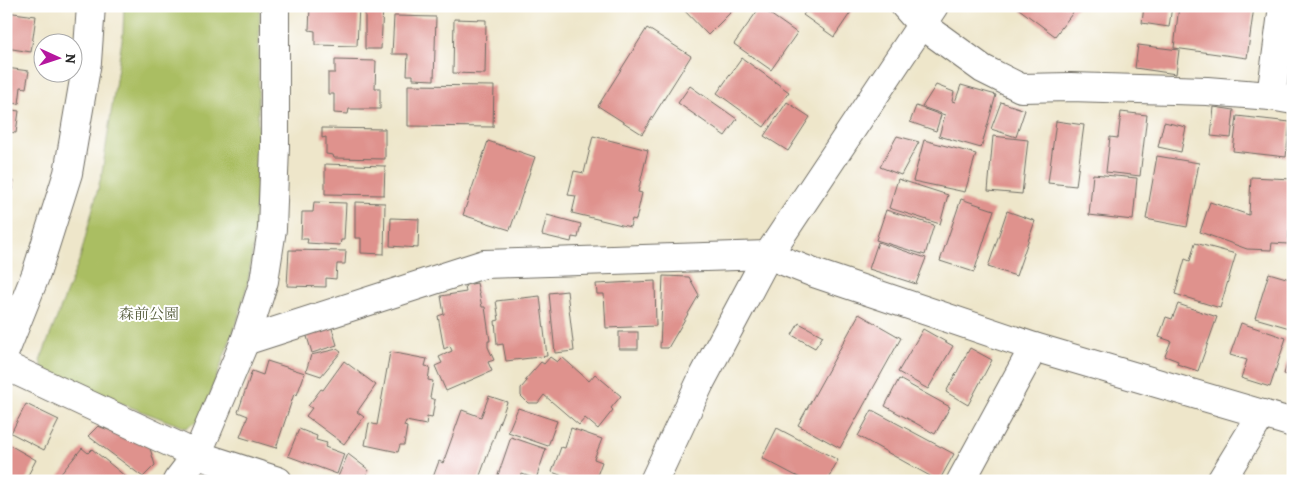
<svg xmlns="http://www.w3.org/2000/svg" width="1299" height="487" font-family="Alegreya,'Noto Serif JP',serif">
  <rect width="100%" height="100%" fill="#fff"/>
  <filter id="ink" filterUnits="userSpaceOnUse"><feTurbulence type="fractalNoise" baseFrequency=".02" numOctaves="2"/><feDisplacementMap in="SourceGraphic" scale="10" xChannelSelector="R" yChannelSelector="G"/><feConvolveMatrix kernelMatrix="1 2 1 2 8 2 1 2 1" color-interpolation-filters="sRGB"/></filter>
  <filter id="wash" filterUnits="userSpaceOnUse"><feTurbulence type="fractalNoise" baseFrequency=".0096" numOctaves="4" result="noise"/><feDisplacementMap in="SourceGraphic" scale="20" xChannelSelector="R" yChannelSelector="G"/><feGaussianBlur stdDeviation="1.12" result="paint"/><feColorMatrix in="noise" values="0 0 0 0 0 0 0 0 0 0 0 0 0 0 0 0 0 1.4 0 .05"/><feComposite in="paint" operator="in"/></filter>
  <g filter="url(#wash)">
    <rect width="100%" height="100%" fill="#eee6ca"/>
    <path fill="#aabe62" stroke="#6a7446" d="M124,6H260L257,175L255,235L248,282L239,316L201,419L186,428L46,375L40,361L80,258L102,173L123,33Z"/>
    <g id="blocks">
      <g fill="#df928d">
        <path d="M310,6H359L357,46L315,45V31L309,30Z"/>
        <path d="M365,6H383L381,49H365Z"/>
        <path d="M680,6H737L708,35Z"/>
        <path d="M810,6H855L834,37L803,15Z"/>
        <path d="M1015,6H1078L1055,36Z"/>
        <path d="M1144,6H1172L1169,27L1142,23Z"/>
        <path d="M1179,6L1254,7L1247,58L1174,48Z"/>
        <path d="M760,7L797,33L771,70L734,44Z"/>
        <path d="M6,12L36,16L31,52L6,48Z"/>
        <path d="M394,16L436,17L434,80L413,79V75H407L408,54H392Z"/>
        <path d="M454,19L486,20L485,74L453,73Z"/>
        <path d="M647,28L691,56L642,134L598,106Z"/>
        <path d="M1138,45L1179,50L1176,74L1135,68Z"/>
        <path d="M742,58L789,92L764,127L717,93Z"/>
        <path d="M335,60L376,61L375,88H380V109H349L348,114L334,113V94H328V73H335Z"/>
        <path d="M6,68L29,71L26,88L21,87L19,104L6,102Z"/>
        <path d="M408,85L494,86L493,127L408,126Z"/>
        <path d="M936,85L954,92L952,101L955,102L961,85L996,95L981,148L939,136L945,115L922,107Z"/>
        <path d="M690,86L737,119L725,136L678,103Z"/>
        <path d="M787,102L810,117L788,151L764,136Z"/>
        <path d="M1001,102L1025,110L1016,137L991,129Z"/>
        <path d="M916,106L941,115L936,131L910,122Z"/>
        <path d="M1214,107L1234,110L1231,138L1211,136Z"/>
        <path d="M6,109L19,111L16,133L9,132L7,143Z"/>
        <path d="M1121,112L1147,115L1140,176L1106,172L1110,137L1118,138Z"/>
        <path d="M1237,116L1290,122L1286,157L1233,151Z"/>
        <path d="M1056,121L1084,125L1076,186L1048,183Z"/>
        <path d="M1164,122L1186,127L1181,152L1158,147Z"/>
        <path d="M322,128L385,129V159L334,158L333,155L326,154V137L322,138Z"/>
        <path d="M593,136L648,150L638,192L642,193L636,220L632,219L630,227L572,213L576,196L568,195L574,171L584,173Z"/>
        <path d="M897,136L919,142L901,175L880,167Z"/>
        <path d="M993,136L1028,140L1022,194L988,191Z"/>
        <path d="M924,140L976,154L965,192L913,181Z"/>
        <path d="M488,141L535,157L510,230L463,215Z"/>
        <path d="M1157,156L1199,163L1187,227L1146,219Z"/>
        <path d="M6,158L11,159L7,177H6Z"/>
        <path d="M325,164L385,166L384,195L325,194Z"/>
        <path d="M1093,174L1137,178L1133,220L1089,215Z"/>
        <path d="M1251,177L1292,179L1293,231L1289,230L1288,244L1272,243L1271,250L1247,249L1200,232L1210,202L1249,215Z"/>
        <path d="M6,179L14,181L9,202H6Z"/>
        <path d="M898,179L948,195L940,224L889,208Z"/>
        <path d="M961,199L994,210L974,272L940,261Z"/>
        <path d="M314,202L346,203L344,240H341L340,245L307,243L308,239H301L302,212H313Z"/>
        <path d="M355,202L385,203L384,254L361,253V238H355Z"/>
        <path d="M886,210L934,225L925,255L876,240Z"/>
        <path d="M1007,211L1035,221L1016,276L988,267Z"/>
        <path d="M547,215L581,224L578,238L572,237L571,242L542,235Z"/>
        <path d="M391,218L419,219L418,248L390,246Z"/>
        <path d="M878,242L926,258L916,284L869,269Z"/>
        <path d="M1195,243L1236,254L1220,308L1175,294L1185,259L1190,261Z"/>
        <path d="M289,250L346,251L345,264H337L336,279L326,278V287L287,286Z"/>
        <path d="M1269,273L1293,280V329L1255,318Z"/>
        <path d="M663,276L689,277L699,295L668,348H660Z"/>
        <path d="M655,281L656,326L606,328L604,294H597L596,284Z"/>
        <path d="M477,283L482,307H485L490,341H488V347L494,360L488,362L492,371L446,391L435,366L442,363L439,357L452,351L450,346L444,349L438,316L444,314L441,296L466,292L465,285Z"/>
        <path d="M567,291L574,351L555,353L549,293Z"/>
        <path d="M540,296L547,356L506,361L503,344L497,345L495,321L499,320L496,301Z"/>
        <path d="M1178,304L1217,317L1198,371L1177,364L1178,361L1165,356L1171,341L1159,337L1166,317L1172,319Z"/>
        <path d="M859,314L901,338L840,448L798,425Z"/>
        <path d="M330,322L337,345L312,353L305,330Z"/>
        <path d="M799,323L823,336L815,348L792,335Z"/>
        <path d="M1241,323L1286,338L1270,387L1241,378L1247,360L1230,355Z"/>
        <path d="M923,329L953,346L928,389L898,372Z"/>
        <rect x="619" y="332" width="19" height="17"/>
        <path d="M970,348L992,360L968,405L946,392Z"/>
        <path d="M337,349L341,352L321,376L306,371L311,355Z"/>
        <path d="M1291,351L1293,352V377L1284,374Z"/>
        <path d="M390,352L427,359L425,366L430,367L428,380L433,381L430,398L435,400L432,418L427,417L426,425L406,421L404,426L407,427L404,445H400L398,452L365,445L369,423L377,425Z"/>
        <path d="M550,357L557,362L562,357L589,381L595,374L621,396L611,408L613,410L598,429L585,418L579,425L544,395L538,403H528L521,396V388L527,381L525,380L541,362L544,364Z"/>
        <path d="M267,361L305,373L297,395L294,394L276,448L240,437L248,416L238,412L252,371L263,375Z"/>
        <path d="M344,361L376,385L357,412L364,417L344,444L306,416L312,408L308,406L321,389L323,390Z"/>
        <path d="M899,379L950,407L935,434L885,406Z"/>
        <path d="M489,396L507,402L478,481L432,480L439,461L443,463L462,410L481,417Z"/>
        <path d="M26,404L59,420L44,450L11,433Z"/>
        <path d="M518,408L557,421L548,446L508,432Z"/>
        <path d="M872,410L954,454L939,481L858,436Z"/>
        <path d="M98,426L149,445L155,465L143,477L88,436Z"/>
        <path d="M571,428L602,439L594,459L602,462L595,481H576L552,472L561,447L565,448Z"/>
        <path d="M777,428L838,460L827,481H806L762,458Z"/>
        <path d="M299,429L317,436L316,440L327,443L325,447L344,454L337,474L288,456Z"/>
        <path d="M511,437L546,449L536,479L522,474L520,481H496Z"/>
        <path d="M6,443L36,460L25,481H12L6,478Z"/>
        <path d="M82,448L88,453L92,449L131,481H55Z"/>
        <path d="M348,454L369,470L363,481L337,479Z"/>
      </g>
    </g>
  </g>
  <g filter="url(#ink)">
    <use href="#blocks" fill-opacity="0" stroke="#6f6c63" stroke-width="1"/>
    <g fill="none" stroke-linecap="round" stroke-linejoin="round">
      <defs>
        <g id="minor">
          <path d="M905,6L921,24L983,69L1021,88L1070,87L1207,91L1271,96L1293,100"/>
          <path d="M1271,96L1283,6"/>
          <path d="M245,341L484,264L768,255L814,273L1034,347L1293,423"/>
          <path d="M6,366L197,455L278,481"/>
          <path d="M177,481L197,455L245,341L264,281L272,229L275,147V6"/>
          <path d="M961,481L1034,347"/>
          <path d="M1221,481L1262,414"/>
        </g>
        <g id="tertiary">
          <path d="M6,349L36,274L68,173L87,62L91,6"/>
          <path d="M654,481L700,383L768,255L934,6"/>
        </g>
      </defs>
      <use href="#minor" stroke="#6f6c63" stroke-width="30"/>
      <use href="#tertiary" stroke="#6f6c63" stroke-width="30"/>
      <use href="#minor" stroke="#fff" stroke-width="28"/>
      <use href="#tertiary" stroke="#fff" stroke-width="28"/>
    </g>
  </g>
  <g text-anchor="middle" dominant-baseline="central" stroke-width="4" stroke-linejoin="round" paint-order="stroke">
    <g font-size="15" fill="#575e3e" stroke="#fff">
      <text x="149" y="314">森前公園</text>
    </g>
  </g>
  <rect width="1299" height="487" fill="none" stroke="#fff" stroke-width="25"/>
  <g transform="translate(58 58) rotate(93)"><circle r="24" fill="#ffffff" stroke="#aaaaaa"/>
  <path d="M0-4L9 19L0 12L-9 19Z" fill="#b5179e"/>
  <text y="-8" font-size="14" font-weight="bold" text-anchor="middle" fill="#2b2b2b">N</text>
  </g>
</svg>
